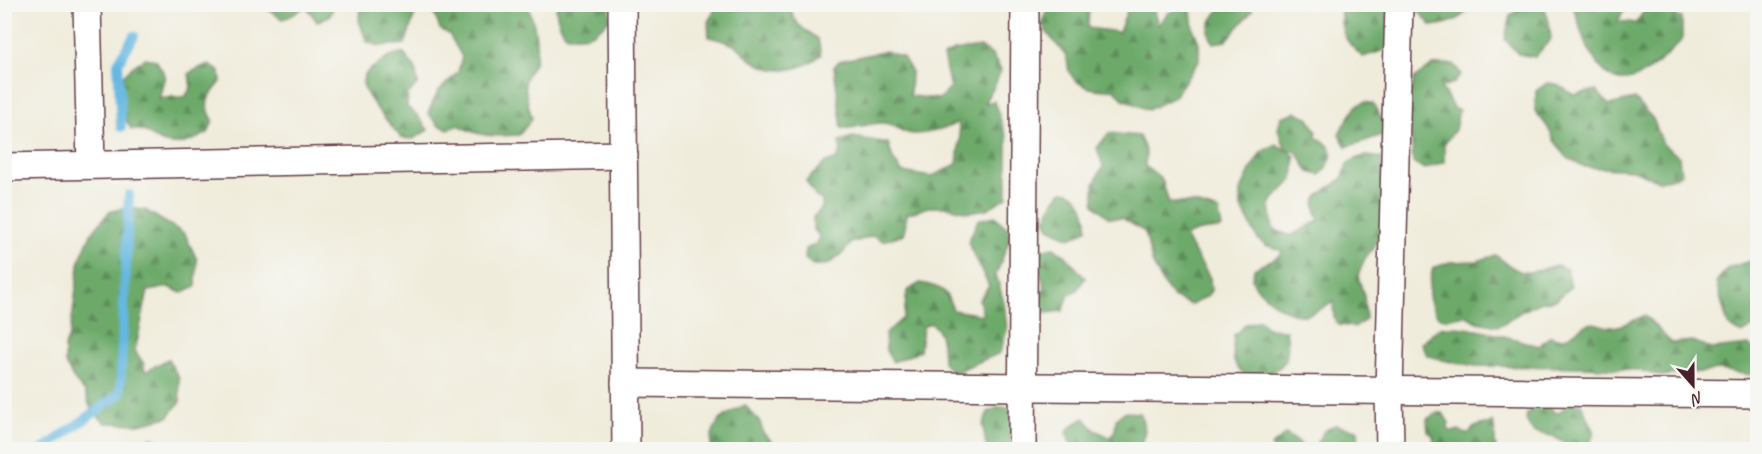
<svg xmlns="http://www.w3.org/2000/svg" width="1762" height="454" font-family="Caveat,sans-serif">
  <defs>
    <pattern id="forest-firs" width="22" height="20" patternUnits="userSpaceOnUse" patternTransform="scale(1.5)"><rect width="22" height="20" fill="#6daa6b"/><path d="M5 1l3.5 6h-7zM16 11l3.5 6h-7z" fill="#5c8a58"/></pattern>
  </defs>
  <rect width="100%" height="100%" fill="#f6f6f2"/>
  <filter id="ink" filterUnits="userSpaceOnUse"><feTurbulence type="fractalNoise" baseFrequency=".0167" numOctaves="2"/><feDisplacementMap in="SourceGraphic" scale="12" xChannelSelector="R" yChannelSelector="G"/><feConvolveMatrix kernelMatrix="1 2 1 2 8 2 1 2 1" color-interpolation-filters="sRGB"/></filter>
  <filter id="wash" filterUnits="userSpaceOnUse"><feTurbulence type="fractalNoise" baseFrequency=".008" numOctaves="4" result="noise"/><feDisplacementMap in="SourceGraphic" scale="24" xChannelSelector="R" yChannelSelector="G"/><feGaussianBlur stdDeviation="1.35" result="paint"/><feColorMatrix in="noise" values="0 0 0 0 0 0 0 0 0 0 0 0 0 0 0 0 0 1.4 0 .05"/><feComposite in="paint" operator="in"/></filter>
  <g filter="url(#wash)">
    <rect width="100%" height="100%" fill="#f0ecdb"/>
    <g fill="url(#forest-firs)" stroke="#5c644b" stroke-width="1.5">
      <path d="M1414,4H1474V5C1459,20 1454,23 1432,26L1414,7Z"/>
      <path d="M261,5H335L329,16L317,22L306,6L289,17L282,19Z"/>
      <path d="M360,5H418L405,44L380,46L367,42L359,21Z"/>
      <path d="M431,5H527C534,18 539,45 535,60C533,68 525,74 525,82C525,95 529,107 532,119L519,135C496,136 479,138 459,125L449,129L438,125L428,113L438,92L458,72L462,57L449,34L440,29Z"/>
      <path d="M559,5H610V19C594,35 590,37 567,36C560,28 557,20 556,9Z"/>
      <path d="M760,5H792C789,22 805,30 818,39L821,55C801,72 773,76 750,59C745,55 742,49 736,46C728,42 718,39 709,37L708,22L716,7C734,7 742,12 760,5Z"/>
      <path d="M1054,5H1089L1088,28L1119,32L1128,8L1126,5H1153L1158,25L1168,13L1181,7L1191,11L1193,28L1199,43V61L1174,97L1148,110L1123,99L1114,89C1098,91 1077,89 1069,71C1067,65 1069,59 1064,53C1056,43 1047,36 1042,23L1045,13Z"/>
      <path d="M1220,5H1251L1252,11L1226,41L1214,43C1203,30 1212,18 1222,7Z"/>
      <path d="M1341,5H1405L1395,47L1363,57C1343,40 1339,30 1341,5Z"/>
      <path d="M1523,5H1544L1549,22L1551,39L1535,57L1518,54L1505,39L1510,16Z"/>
      <path d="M1572,5H1627L1618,21L1636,23L1648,5L1682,18V40C1643,79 1613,107 1584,39C1579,28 1578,15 1572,5Z"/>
      <path d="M981,47L992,55L1001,70L995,85L984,103L994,101L1007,138V197L987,209L969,212L947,207H928L907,214L904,234L883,241L873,236L851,243L843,253L829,264L814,266L805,259L806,249L816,244L820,237L813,229V217L822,208V200L816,197L806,181L826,162L836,160L841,151L839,141L853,137L888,143L893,159L902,172L931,177L957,164L960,138L958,122C946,129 919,138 905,132C898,129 892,124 884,123C873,122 857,129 842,128L834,67L839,61L885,51L903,57L911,71L910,96L939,99L950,88L943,56L954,51Z"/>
      <path d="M403,53L415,68L418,84L408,94L407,107L418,116L428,130L413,139L401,138C392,125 362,96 363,81C363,74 369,70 374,67C383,59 391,55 403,53Z"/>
      <path d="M145,58L156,60L165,75L159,99L162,97H185L191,88L189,73L208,64L220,72L221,82C208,98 202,101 213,120L208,133C192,141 180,148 162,142C147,137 152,130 131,129C122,113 112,91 125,74C130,67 139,63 145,58Z"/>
      <path d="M1454,64L1461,74L1454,83L1441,87L1454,109L1459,110L1455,130L1444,144V162L1425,169L1413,163L1411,131L1407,109L1414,79L1433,65Z"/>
      <path d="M1547,83L1556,84L1574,95L1596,90L1609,105L1635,99L1653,119L1663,144L1679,157L1681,175L1659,181L1634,170L1585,167L1566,157L1554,140L1547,126L1535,111L1536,91Z"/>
      <path d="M1365,102L1373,104L1383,121V135L1346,147L1339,134C1343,124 1351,117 1356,106Z"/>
      <path d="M1296,112L1308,117L1317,132L1315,137C1337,146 1335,159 1320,175L1309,172L1297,152L1287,150L1295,156L1293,180L1274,198L1270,205L1273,229L1291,236L1319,220C1307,191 1325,195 1342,178C1345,174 1345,169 1347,164C1359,155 1367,155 1382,158L1384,222L1374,248L1365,258L1358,276L1364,296L1366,319L1356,327L1339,325L1334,318L1333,302C1324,307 1314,314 1303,315C1289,317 1254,292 1252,278C1252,278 1254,270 1254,269L1279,256L1283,251L1265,245L1258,239L1241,207V190L1252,167L1261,152L1276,144L1286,150L1278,129L1281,117Z"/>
      <path d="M1109,133L1139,136L1146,152L1145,166L1162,180L1169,203H1193L1219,211L1222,228C1209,231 1197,229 1185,237L1210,278L1211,291L1206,297L1191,305L1173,297L1162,282L1152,262L1145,232L1122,218H1109L1094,204V184L1103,166L1097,148Z"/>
      <path d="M1062,191C1080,190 1088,213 1087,229L1080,234L1069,238L1049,228L1045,219L1055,199Z"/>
      <path d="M125,208L145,210L185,234L197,260L196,286L181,293L169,287L148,291L135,351L144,364L145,372L168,359L179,378L180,402L168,417L139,424L105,423L91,409L85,392L73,378L65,363V346L70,334L80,259L91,234L109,212Z"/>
      <path d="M995,216L1012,233L996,275L1004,303L1007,330L1000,353L953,373L943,362C942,348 944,331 930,323L923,327L920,351L893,362L886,351L885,334L904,317L907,291L920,283C942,287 946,289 953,310L983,315L979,300L989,286L968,242L978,220Z"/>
      <path d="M1054,248L1065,255L1085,278L1077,290L1069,295L1063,311L1046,313L1037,303V293L1045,289C1042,273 1032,265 1043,249Z"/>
      <path d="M1496,255C1522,277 1525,275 1556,265L1567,269L1571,287L1556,300L1542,302L1522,311L1499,326L1477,322L1465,315L1446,319L1439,317C1425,301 1428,288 1433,268L1450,262L1477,261Z"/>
      <path d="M1750,261L1757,263V324L1742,334L1728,325L1716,282L1728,268Z"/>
      <path d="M1644,316C1655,323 1661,334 1672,343L1693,341L1712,349L1749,345L1757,351V367L1750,375L1720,370L1661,376L1638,370L1583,367L1476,366L1442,360L1427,355L1421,343C1427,339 1434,331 1440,328C1458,322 1520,340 1539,346L1550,336C1568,343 1569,333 1584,326C1596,319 1600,327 1611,327C1622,327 1634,320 1644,316Z"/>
      <path d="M1260,320L1269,329L1286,330C1292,363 1284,369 1253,379C1231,369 1232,357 1234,335L1246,324Z"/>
      <path d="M1538,402L1548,405L1554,412L1559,413L1569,403L1581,404L1594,430L1591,441L1582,448H1571L1553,436L1533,432L1526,420L1527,414Z"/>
      <path d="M745,405L760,422L763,433L779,449H711C710,422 723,416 745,405Z"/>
      <path d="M1007,407L1013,415L1010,449H990L986,446L983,425L988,412L997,408Z"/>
      <path d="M1124,412L1140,413L1145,430L1141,445L1143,449H1075C1061,432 1066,429 1084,418L1095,430L1111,438L1115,430L1116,419Z"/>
      <path d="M1437,413H1443L1449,423L1448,429L1452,432L1459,430L1465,434L1470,433C1474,423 1484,426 1493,422C1496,432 1494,440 1496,449H1430L1434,439L1432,434L1428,432L1427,419Z"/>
      <path d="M1335,425L1358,430L1359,445L1358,449L1275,450L1271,446L1286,434L1298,441L1305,449H1313L1324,431Z"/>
      <path d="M151,437L175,449H139Z"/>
    </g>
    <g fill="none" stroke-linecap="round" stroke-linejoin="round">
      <g stroke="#65b8e1" stroke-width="10">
        <path d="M121,127L118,63L134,36"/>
        <path d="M42,450L120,394L129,195"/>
      </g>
    </g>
  </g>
  <g filter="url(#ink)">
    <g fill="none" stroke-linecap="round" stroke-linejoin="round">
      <defs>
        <g id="minor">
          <path d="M87,4L91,165"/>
          <path d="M622,4L626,450"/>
          <path d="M4,167L624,155"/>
          <path d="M625,383L1758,394"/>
          <path d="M1022,450L1025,4"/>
          <path d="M1390,450L1389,391L1399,4"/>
        </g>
      </defs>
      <use href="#minor" stroke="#633e45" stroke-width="30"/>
      <use href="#minor" stroke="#fff" stroke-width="27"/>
    </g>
  </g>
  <rect width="1762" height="454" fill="none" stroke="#f6f6f2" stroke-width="24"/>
  <g transform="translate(1693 385) rotate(159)" stroke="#f6f6f2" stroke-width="4.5" paint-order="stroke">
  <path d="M0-4.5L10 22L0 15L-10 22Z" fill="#4a1f2b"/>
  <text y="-9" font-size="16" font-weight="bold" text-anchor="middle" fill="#4a1f2b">N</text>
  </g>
</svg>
